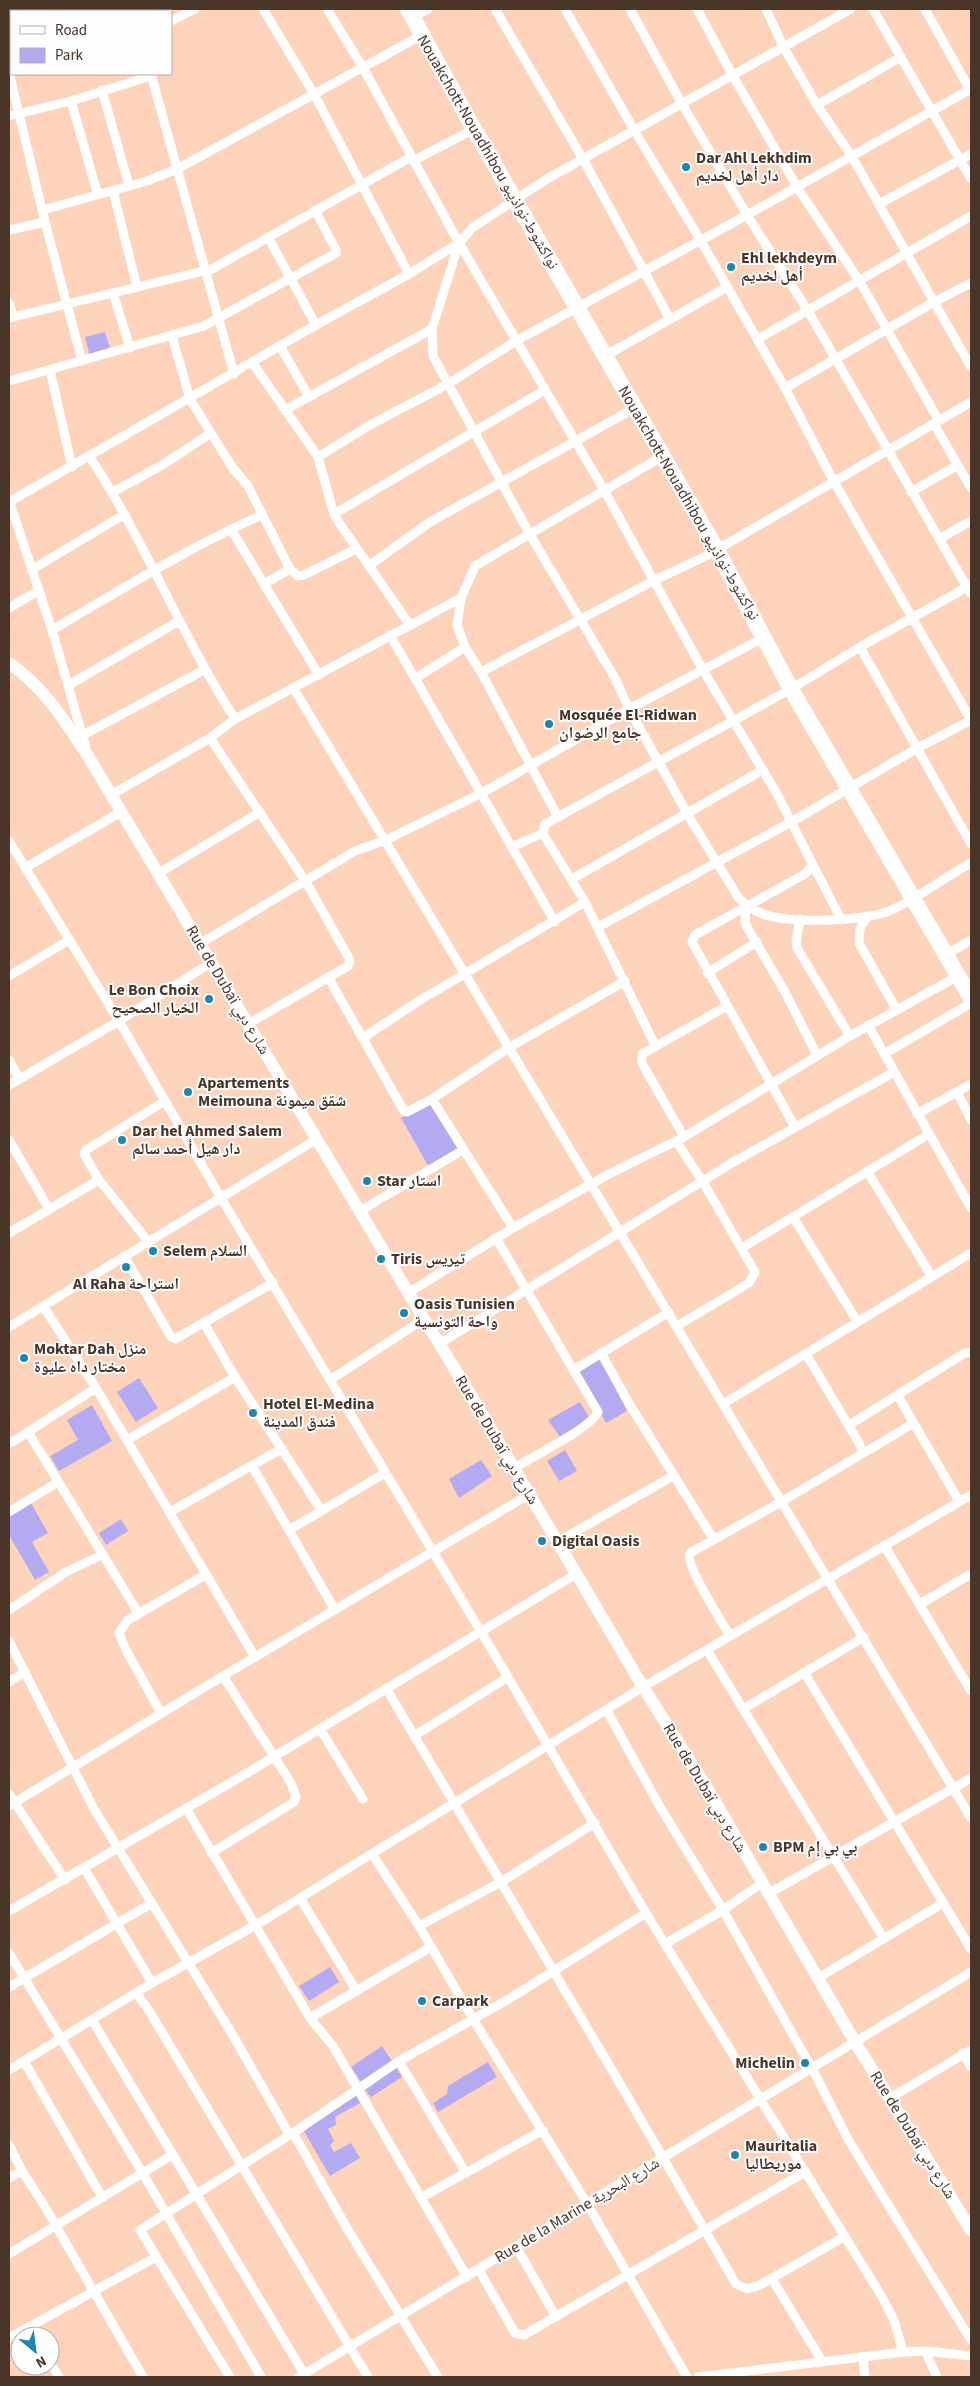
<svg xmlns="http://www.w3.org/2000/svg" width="980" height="2386" font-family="'Source Sans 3','Noto Naskh Arabic',sans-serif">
  <rect width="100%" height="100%" fill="#fed3bc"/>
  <g fill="#b4aaf1">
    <path d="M105,332L111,351L90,357L85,337Z"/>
    <path d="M430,1100L462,1147L430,1169L401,1118Z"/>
    <path d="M599,1357L627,1411L606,1423L578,1370Z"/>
    <path d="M139,1378L158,1408L136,1422L117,1392Z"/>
    <path d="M580,1402L590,1419L560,1437L548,1420Z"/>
    <path d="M92,1405L112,1441L59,1471L50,1456L78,1440L67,1420Z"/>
    <path d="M565,1450L577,1471L559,1481L547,1461Z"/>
    <path d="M481,1460L492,1476L459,1498L449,1479Z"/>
    <path d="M31,1503L48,1533L32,1542L49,1572L35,1580L9,1535V1516Z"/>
    <path d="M121,1519L128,1531L106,1545L99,1533Z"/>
    <path d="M330,1967L339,1982L309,2001L299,1986Z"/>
    <path d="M382,2046L392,2061L361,2082L351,2067Z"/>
    <path d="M488,2062L497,2077L438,2112L433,2103L447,2094L448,2086Z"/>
    <path d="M396,2067L402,2077L371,2097L365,2090Z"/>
    <path d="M356,2096L360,2103L335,2117L336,2125L328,2129L334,2141L330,2145L334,2152L351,2143L360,2158L330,2176L302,2128Z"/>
  </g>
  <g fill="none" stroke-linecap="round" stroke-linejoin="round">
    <g stroke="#fff" stroke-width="9">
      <path d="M137,9V11"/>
      <path d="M263,9L314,94L409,274"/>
      <path d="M327,9L362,66L459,243L604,490L703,670L777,794L813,865L805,874L695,935L692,942L795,1127"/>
      <path d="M495,9L583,159L670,319"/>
      <path d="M565,9L634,130L701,241L785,388L833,480L971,720"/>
      <path d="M630,9L682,104L747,215L808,311L971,594"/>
      <path d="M697,9L733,76L797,187L860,282L939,421"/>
      <path d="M766,9L783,46L817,105L851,155L971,367"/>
      <path d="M873,9L971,179"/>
      <path d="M925,9L970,90"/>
      <path d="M413,17L428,9"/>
      <path d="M171,21L195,9"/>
      <path d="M9,58H11"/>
      <path d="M9,72L45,222L82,361"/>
      <path d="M151,74L234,374"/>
      <path d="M102,90L129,186"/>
      <path d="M71,101L98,195"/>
      <path d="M817,105L901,57"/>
      <path d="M9,116L71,101L151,76"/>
      <path d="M413,161L474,129"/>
      <path d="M113,191L137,287"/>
      <path d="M879,204L971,154"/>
      <path d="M43,210L147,181L177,169L422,35"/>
      <path d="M9,230L45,222"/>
      <path d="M268,237L316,325"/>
      <path d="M459,243L432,329L433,356L529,533L615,678L629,709L692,822L738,897C745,905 753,910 763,914C791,924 870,922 896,908C922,895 945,877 971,863"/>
      <path d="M113,293L130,348"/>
      <path d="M9,303L13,317"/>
      <path d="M9,318L212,269L411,157"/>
      <path d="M172,336L190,399L232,467L248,486L290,569L298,576L304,575L356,549"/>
      <path d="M758,339L971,216"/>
      <path d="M280,346L309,397"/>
      <path d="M605,356L727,287"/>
      <path d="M252,362L318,457L334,514L340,524L410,625"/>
      <path d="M50,370L72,467"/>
      <path d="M9,381L204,326L336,253V250L315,210"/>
      <path d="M785,388L934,302L971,283"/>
      <path d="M285,410L432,329"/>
      <path d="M934,424L971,488"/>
      <path d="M90,457C145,541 181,635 235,719"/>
      <path d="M318,457L370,425L448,384L516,341L747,215L971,89"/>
      <path d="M113,492L164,464L211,433"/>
      <path d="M911,492L958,465"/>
      <path d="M9,500L52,630L86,748"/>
      <path d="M9,502L316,325L409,274L459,243L472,228L547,179L851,9"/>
      <path d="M334,514L545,390"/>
      <path d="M231,529L319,675"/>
      <path d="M939,539L971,521"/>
      <path d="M370,565L430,522L635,408"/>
      <path d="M31,570L125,514"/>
      <path d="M264,584L290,569"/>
      <path d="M9,608L38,591"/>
      <path d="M52,630C121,590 189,547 262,515"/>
      <path d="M390,635L555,922"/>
      <path d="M860,647L971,844"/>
      <path d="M481,672L655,580L706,556L971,402"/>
      <path d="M416,678L465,647"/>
      <path d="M69,685L179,621"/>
      <path d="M294,689L971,1818"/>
      <path d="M83,735L204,670"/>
      <path d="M210,738L306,882L350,960L348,966L248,1024"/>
      <path d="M111,795L210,738L235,719L461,598"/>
      <path d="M558,817L481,672L465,647L457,625L461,598L475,566L663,456"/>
      <path d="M9,841L119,1021L221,1198L508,1677L646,1913L882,2297L894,2320L903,2352"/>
      <path d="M512,847L543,833"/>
      <path d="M813,865L841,919"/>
      <path d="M25,868L121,812"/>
      <path d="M159,873L260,812"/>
      <path d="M572,879L763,770"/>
      <path d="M746,905L745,921L747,927L785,992L817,1055"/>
      <path d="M867,916L860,929L859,943L896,1009"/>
      <path d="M800,919L796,941L797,948L850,1036"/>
      <path d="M598,927L791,822L916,749L971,720"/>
      <path d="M201,943L355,851L386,840L482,793L629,709L765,637"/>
      <path d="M947,954L971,940"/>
      <path d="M707,973L757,942"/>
      <path d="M9,976L69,940"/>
      <path d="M328,977L404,1111L407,1112L432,1099L510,1047L625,981"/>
      <path d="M868,1025L971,1208"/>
      <path d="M363,1038L417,1002L585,902"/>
      <path d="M655,1045L585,902L545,837L543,833L545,824L791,689L860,647L971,585"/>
      <path d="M884,1054L971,1003"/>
      <path d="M9,1060L19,1078"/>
      <path d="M9,1085L119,1021L212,962"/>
      <path d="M957,1092L971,1120"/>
      <path d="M432,1099L513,1228"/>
      <path d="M917,1114L971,1084"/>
      <path d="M684,1137L642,1063V1054L727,1006"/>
      <path d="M9,1140L49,1209"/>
      <path d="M676,1141L703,1182L755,1272L749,1283L677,1326"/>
      <path d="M867,1171L932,1277"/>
      <path d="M360,1211L463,1150"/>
      <path d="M793,1217L857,1321"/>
      <path d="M9,1233L99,1180"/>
      <path d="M496,1238L598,1412C591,1428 532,1457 514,1468"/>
      <path d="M148,1241L99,1180L84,1154L86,1150L165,1101"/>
      <path d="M742,1248L929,1134"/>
      <path d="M125,1257L171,1337L175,1339L273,1283"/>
      <path d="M408,1293L513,1228L609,1174L684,1137L850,1036L958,976"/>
      <path d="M43,1306L96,1388L255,1657"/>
      <path d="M204,1323L235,1377L321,1510"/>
      <path d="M9,1327L317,1139"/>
      <path d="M439,1344L730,1164L894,1072"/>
      <path d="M601,1353L630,1405L714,1540"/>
      <path d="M806,1354L859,1443L863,1453"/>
      <path d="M574,1370L669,1312"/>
      <path d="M330,1380L424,1319"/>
      <path d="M898,1396L959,1501"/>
      <path d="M723,1404L971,1253"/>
      <path d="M849,1425L965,1353L971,1352"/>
      <path d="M28,1432L139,1614"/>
      <path d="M127,1440L235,1377"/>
      <path d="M9,1443L14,1441L96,1388"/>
      <path d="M252,1466L335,1610"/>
      <path d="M9,1512L58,1482"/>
      <path d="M170,1512L281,1449"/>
      <path d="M289,1530L385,1473"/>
      <path d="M557,1542L673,1476"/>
      <path d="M884,1545L971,1691"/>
      <path d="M920,1604L971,1574"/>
      <path d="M9,1610L66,1572L102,1555"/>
      <path d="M730,1636C723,1623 684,1564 690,1553L781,1502L914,1423"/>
      <path d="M9,1641L94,1809L234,2037L289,2134L293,2133L348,2230L438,2377"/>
      <path d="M707,1650L884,1939"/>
      <path d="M804,1672L971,1949"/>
      <path d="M9,1682L25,1672"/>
      <path d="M386,1688L615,2075L736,2284L747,2289L760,2285L844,2237"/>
      <path d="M743,1709L864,1637"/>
      <path d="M607,1711L660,1807L723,1910L816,2076L849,2141L971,2340"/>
      <path d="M161,1713L126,1650L119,1633L128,1620L205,1575"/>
      <path d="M320,1729L363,1799"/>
      <path d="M414,1736L508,1677"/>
      <path d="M9,1794L65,1880"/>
      <path d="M9,1806L223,1676L530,1494"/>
      <path d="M186,1808L310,2018L333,2046L467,2277"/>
      <path d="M211,1853L294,1802L296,1797L291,1783L223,1676"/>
      <path d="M372,1854L419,1926L473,2019L588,2205L687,2377"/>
      <path d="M84,1868L152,1983"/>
      <path d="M768,1894L971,1778"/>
      <path d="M300,1898L356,1990"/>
      <path d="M9,1911L242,1776L576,1574"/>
      <path d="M419,1926L501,1882L595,1823"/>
      <path d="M665,1944L723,1910L762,1883"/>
      <path d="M9,1953L142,2172L261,2377"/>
      <path d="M818,1978L943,1903"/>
      <path d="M9,1987L152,1903"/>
      <path d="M136,1993L148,2009L368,2377"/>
      <path d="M310,2018L431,1947"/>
      <path d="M92,2020L306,2377"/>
      <path d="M963,2053L971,2067"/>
      <path d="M24,2061L102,2197"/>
      <path d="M399,2061L466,2173"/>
      <path d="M9,2070L152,1983L256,1925L643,1687L971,1495"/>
      <path d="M890,2098L971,2050"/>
      <path d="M9,2145L22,2171L44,2205L143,2377"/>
      <path d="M9,2178L22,2171"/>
      <path d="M422,2197L543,2130"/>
      <path d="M517,2248L556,2317"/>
      <path d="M9,2254L172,2155"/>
      <path d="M479,2270L515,2333L524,2335L805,2172"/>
      <path d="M772,2279L822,2361"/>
      <path d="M30,2327L35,2336"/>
      <path d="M9,2338L156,2257"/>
      <path d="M925,2351L937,2377"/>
      <path d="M863,2356L865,2377"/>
      <path d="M50,2362L59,2377"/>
      <path d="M230,2377L140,2230L293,2133L399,2061L509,1999L646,1913"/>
      <path d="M299,2377L971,1972"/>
      <path d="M698,2377L903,2352L925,2351L971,2356"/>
    </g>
    <path stroke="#fff" stroke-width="12" d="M9,663C44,687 65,721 88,756L424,1319L475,1402L643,1687L709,1791L855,2042L971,2230"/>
    <path stroke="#fff" stroke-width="16" d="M408,9L474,129L717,550L791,689L971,998"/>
  </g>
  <g fill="#1d85ae" stroke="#fefefe" stroke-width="2">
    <circle cx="686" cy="167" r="5"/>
    <circle cx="731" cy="267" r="5"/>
    <circle cx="549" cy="724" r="5"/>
    <circle cx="209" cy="999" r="5"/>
    <circle cx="188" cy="1092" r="5"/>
    <circle cx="122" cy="1140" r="5"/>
    <circle cx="367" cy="1181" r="5"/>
    <circle cx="153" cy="1251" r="5"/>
    <circle cx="381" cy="1259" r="5"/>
    <circle cx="126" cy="1267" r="5"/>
    <circle cx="404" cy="1313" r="5"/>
    <circle cx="24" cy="1358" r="5"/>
    <circle cx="253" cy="1413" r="5"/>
    <circle cx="542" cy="1541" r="5"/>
    <circle cx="763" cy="1847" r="5"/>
    <circle cx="422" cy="2001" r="5"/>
    <circle cx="805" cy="2063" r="5"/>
    <circle cx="735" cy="2155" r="5"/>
  </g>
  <g text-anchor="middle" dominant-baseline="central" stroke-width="4" stroke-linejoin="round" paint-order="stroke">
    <g font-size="16" fill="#4a3529" stroke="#fefefe">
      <text transform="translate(488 152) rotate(60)">Nouakchott-Nouadhibou نواكشوط-نواذيبو</text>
      <text transform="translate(689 503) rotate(60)">Nouakchott-Nouadhibou نواكشوط-نواذيبو</text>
      <text transform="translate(228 990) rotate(59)">Rue de Dubaï شارع دبي</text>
      <text transform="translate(497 1440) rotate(59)">Rue de Dubaï شارع دبي</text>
      <text transform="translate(705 1788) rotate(59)">Rue de Dubaï شارع دبي</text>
      <text transform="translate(913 2135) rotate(58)">Rue de Dubaï شارع دبي</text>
      <text transform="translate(577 2210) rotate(-31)">Rue de la Marine شارع البحرية</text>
    </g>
    <g font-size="16" font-weight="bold" fill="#4a3529" stroke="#fefefe" text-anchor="start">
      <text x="696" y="158">Dar Ahl Lekhdim<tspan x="696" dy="18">دار أهل لخديم</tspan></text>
      <text x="741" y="258">Ehl lekhdeym<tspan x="741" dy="18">أهل لخديم</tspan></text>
      <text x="559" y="715">Mosquée El-Ridwan<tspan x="559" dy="18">جامع الرضوان</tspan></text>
      <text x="199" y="990" text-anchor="end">Le Bon Choix<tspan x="199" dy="18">الخيار الصحيح</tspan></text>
      <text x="198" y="1083">Apartements<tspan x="198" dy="18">Meimouna شقق ميمونة</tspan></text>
      <text x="132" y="1131">Dar hel Ahmed Salem<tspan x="132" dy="18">دار هيل أحمد سالم</tspan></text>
      <text x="377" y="1181">Star استار</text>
      <text x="163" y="1251">Selem السلام</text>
      <text x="391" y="1259">Tiris تيريس</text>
      <text x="126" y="1284" text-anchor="middle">Al Raha استراحة</text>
      <text x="414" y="1304">Oasis Tunisien<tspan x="414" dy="18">واحة التونسية</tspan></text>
      <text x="34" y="1349">Moktar Dah منزل<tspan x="34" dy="18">مختار داه عليوة</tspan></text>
      <text x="263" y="1404">Hotel El-Medina<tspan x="263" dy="18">فندق المدينة</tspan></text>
      <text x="552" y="1541">Digital Oasis</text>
      <text x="773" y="1847">BPM بي بي إم</text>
      <text x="432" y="2001">Carpark</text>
      <text x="795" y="2063" text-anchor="end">Michelin</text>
      <text x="745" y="2146">Mauritalia<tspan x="745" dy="18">موريطاليا</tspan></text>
    </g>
  </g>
  <rect width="980" height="2386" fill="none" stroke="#4a3529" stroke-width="20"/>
  <rect x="10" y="10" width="162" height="65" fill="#fefefe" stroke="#b6aea9"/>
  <rect x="20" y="26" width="25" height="8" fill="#ffffff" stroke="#b6aea9"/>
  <text x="55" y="35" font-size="15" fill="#4a3529">Road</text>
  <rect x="20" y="48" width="25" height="15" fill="#b4aaf1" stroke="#b6aea9"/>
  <text x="55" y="60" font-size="15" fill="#4a3529">Park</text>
  <g transform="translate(35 2351) rotate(151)"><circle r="24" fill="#fefefe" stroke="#b6aea9"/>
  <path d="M0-4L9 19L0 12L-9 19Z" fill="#1d85ae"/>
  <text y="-8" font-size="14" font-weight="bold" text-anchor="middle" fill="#4a3529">N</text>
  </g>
</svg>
